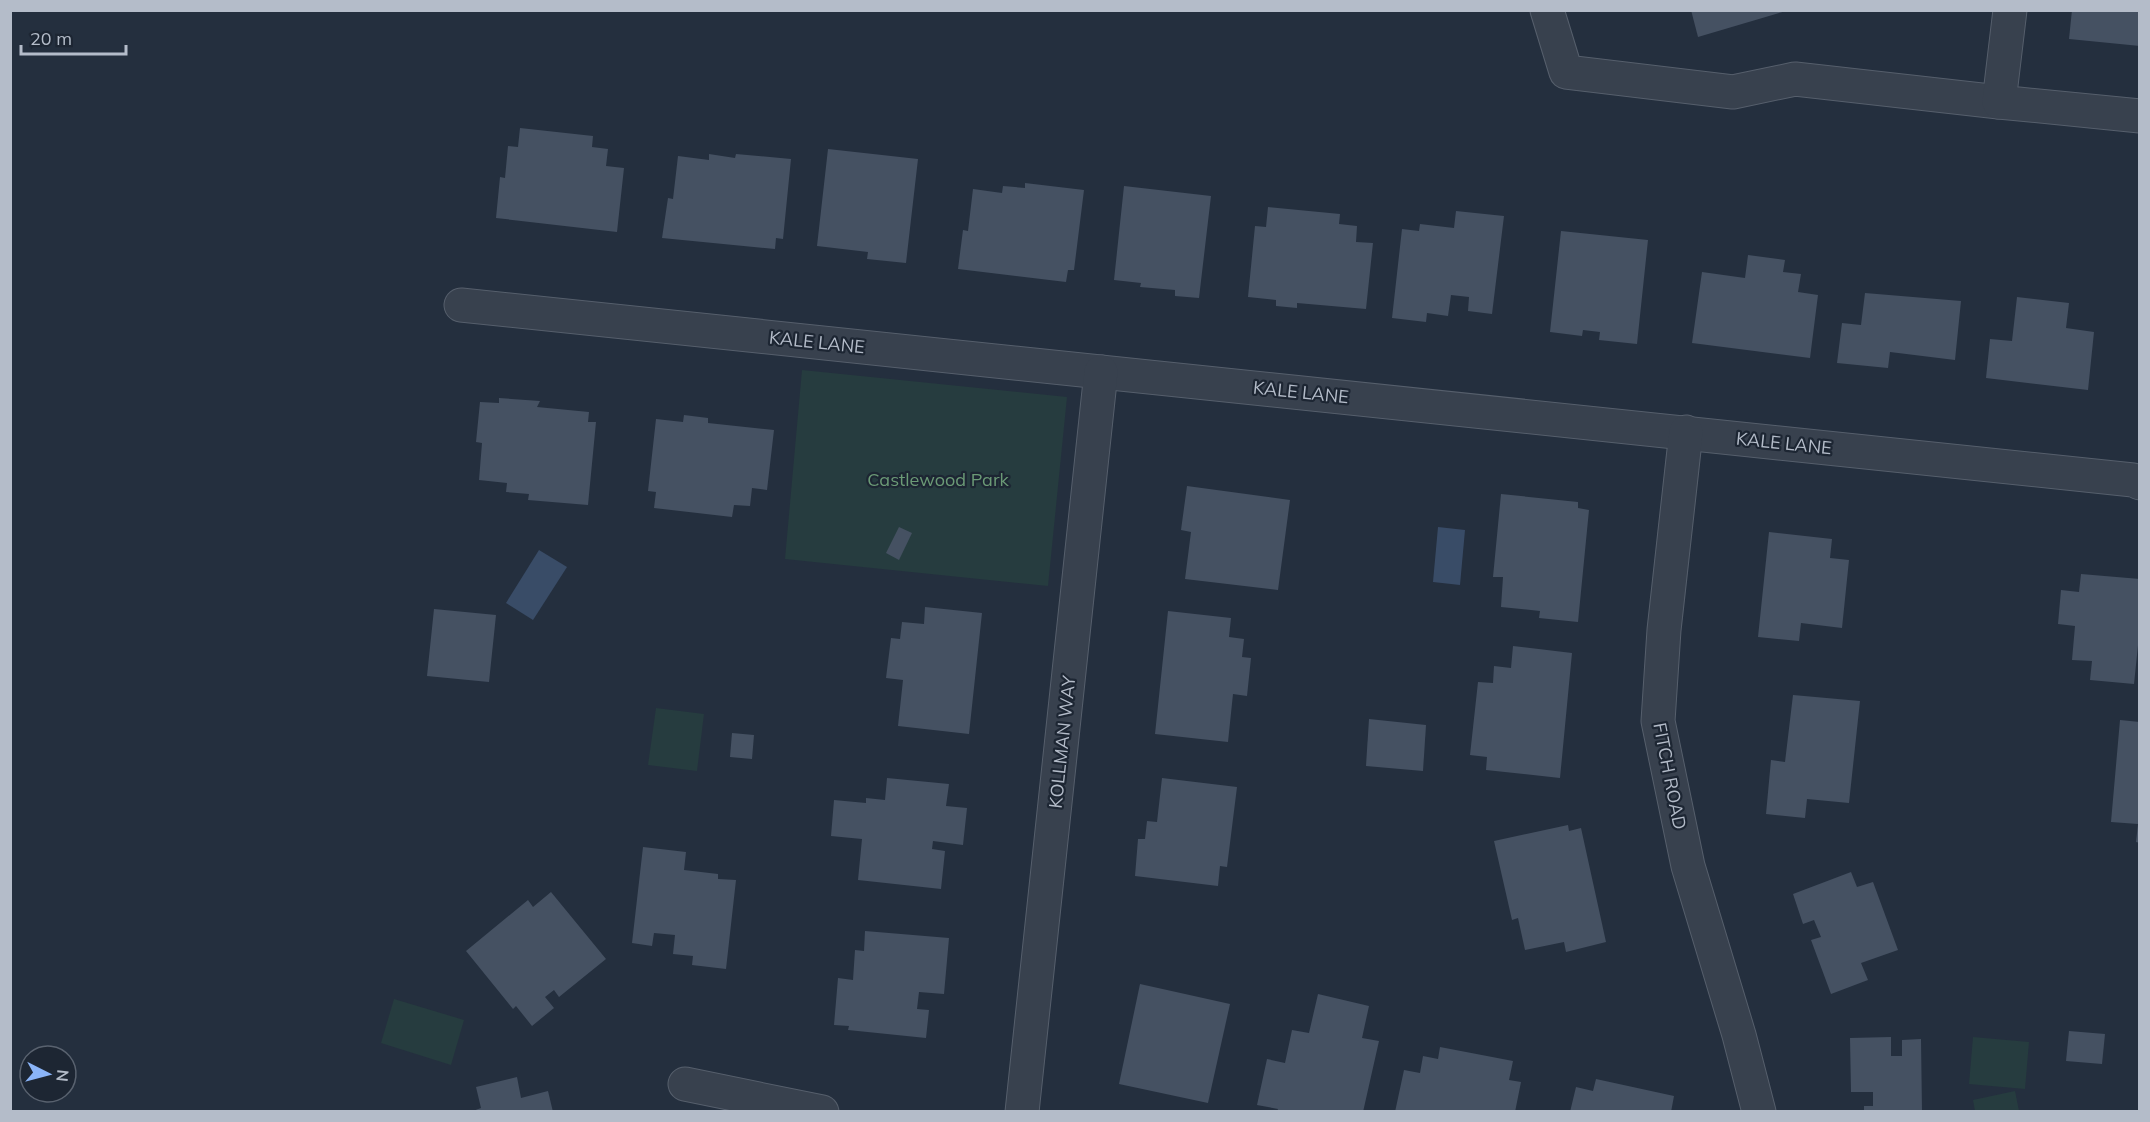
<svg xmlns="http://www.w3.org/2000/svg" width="2150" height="1122" font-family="Mulish,sans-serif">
  <rect width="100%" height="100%" fill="#242f3e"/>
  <g fill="#263c3f">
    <path d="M802,370L1067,397L1048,586L785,559Z"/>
    <path d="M656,708L704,714L697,771L648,765Z"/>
    <path d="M394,999L464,1020L451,1065L381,1043Z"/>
    <path d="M1973,1037L2029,1042L2025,1089L1969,1084Z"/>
    <path d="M2015,1091L2019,1111H1975L1973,1100Z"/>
  </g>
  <g fill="#394c67">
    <path d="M1438,527L1465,530L1460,585L1433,582Z"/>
    <path d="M539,550L567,567L533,620L506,603Z"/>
  </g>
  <g fill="#455162">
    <path d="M1691,10H1786V11L1698,37Z"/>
    <path d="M2072,10H2140V46L2069,39Z"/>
    <path d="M520,128L593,136L592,147L608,149L606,166L624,168L617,232L496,218L500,177L505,178L508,146L518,147Z"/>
    <path d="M828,149L918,159L906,263L867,259L868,252L817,246Z"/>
    <path d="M709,154L735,158L736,154L791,159L783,239L776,238L775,249L662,238L668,198L673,199L678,156L709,160Z"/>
    <path d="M1025,183L1084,190L1074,270H1068L1066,282L958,269L963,230L968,231L973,189L1002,193L1003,186L1025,188Z"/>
    <path d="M1124,186L1211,196L1199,298L1175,296V290L1140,287L1141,283L1114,280Z"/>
    <path d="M1268,207L1340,214L1339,224L1357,226L1356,242L1373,243L1366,309L1297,303V308L1276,306V300L1248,297L1255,226L1266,227Z"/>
    <path d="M1456,211L1504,216L1492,314L1468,311L1469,297L1451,295L1448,316L1427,313L1426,322L1392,318L1402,229L1419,231L1420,224L1454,228Z"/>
    <path d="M1561,231L1648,240L1637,344L1599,340L1600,332L1583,330L1582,336L1550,332Z"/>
    <path d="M1748,255L1785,260L1783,272L1801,274L1798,292L1818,295L1810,358L1692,343L1702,272L1745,278Z"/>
    <path d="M1865,293L1961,301L1955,360L1890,352L1888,368L1837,363L1842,323L1861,325Z"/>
    <path d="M2017,297L2069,303L2066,328L2094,332L2088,390L1986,378L1990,339L2012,341Z"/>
    <path d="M499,398L540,401L537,407L589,412L588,422H596L588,505L528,500L529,494L506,492L507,483L479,480L482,443L476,442L480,402L499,403Z"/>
    <path d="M684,415L708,418V423L774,430L767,490L752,488L750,506L734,505L732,517L654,508L656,492L648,491L656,419L683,422Z"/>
    <path d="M1187,486L1290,500L1278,590L1185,579L1191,532L1181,530Z"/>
    <path d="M1501,494L1578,502V508L1589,510L1578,622L1539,618L1540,611L1501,607L1503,577H1493Z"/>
    <path d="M899,527L912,533L899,560L886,553Z"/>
    <path d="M1769,532L1832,539L1830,558L1849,560L1842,628L1801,623L1799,641L1758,637Z"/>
    <path d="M2081,574L2140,579V626L2134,684L2090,680L2092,661L2072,660L2075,626L2058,624L2061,590L2079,592Z"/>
    <path d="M925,607L982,613L969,734L898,726L903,680L886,678L891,638L900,639L902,622L924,624Z"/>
    <path d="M434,609L496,615L489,682L427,676Z"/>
    <path d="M1168,611L1231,618L1229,637L1244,639L1242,657L1251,658L1247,696L1233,694L1228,742L1155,734Z"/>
    <path d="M1513,646L1572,653L1560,778L1486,770L1487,757L1470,755L1478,682L1493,683L1494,666L1511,668Z"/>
    <path d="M1793,695L1860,701L1849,803L1807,799L1805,818L1766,814L1771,760L1785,762Z"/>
    <path d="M1369,719L1426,725L1423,771L1366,766Z"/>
    <path d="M2120,720L2140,722V843L2136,842L2138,824L2111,822Z"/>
    <path d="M732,733L754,735L752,759L730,757Z"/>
    <path d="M887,778L949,784L946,806L967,808L963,845L933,841L932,849L945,851L941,889L858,880L862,839L831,836L834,800L866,803V798L885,800Z"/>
    <path d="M1162,778L1237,787L1227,867L1220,866L1218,886L1135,876L1138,839H1145L1147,821L1157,822Z"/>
    <path d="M1568,825L1569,831L1581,828L1606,942L1566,952L1564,942L1525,950L1518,918L1512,920L1494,841Z"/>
    <path d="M643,847L686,852L684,870L718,874V879L736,880L726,969L692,965L693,956L673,954L675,935L654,933L652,946L632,943Z"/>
    <path d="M1851,872L1857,887L1873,882L1898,950L1861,963L1868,980L1831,994L1811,940L1821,937L1814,920L1803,924L1793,894Z"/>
    <path d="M551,892L606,959L559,997L554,990L545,997L554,1008L532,1026L516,1006L513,1009L466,951L528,900L533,907Z"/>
    <path d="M865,931L949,938L944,994L919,992L917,1009L929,1010L926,1038L848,1030L849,1026L834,1025L838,978L853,980L855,950L864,951Z"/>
    <path d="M1140,984L1230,1004L1208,1103L1119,1084Z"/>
    <path d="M1318,994L1369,1006L1362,1038L1379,1041L1363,1112H1277L1278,1109L1257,1105L1267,1059L1285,1063L1292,1030L1309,1033Z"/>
    <path d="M2069,1031L2105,1034L2102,1064L2066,1061Z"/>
    <path d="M1891,1037V1056H1902V1040L1921,1039L1922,1112H1864V1106H1873V1092H1851L1850,1038Z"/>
    <path d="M1440,1047L1513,1061L1509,1080L1521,1082L1515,1112H1395L1404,1070L1420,1073L1423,1056L1438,1059Z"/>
    <path d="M517,1077L521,1098L548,1091L553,1112H470L481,1108L476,1087Z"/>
    <path d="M1596,1079L1674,1096L1671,1112H1570L1576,1087L1593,1091Z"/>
  </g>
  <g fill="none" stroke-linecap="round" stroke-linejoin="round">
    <defs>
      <g id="minor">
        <path d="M1547,10L1566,72L1733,92L1795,79L1999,102"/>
        <path d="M2010,10L1999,102L2140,116"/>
        <path d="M461,305L2133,480L2140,483"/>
        <path d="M1686,432L1664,630L1658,721L1688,866L1739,1035L1759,1112"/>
        <path d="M685,1084L822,1112"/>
        <path d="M1022,1112L1101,372"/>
      </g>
    </defs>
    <use href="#minor" stroke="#565f6c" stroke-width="35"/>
    <use href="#minor" stroke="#38414e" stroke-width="33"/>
  </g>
  <g text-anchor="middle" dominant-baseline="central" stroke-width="4.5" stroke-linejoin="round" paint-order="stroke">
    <g font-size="18" fill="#b4bcc9" stroke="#1d2633">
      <text transform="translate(817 342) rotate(6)">KALE LANE</text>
      <text transform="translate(1301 392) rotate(6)">KALE LANE</text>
      <text transform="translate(1784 443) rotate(6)">KALE LANE</text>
      <text transform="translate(1062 742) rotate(-84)">KOLLMAN WAY</text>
      <text transform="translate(1670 776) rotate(79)">FITCH ROAD</text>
    </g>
    <g font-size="18" fill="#6b9a76" stroke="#1d2633">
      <text x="938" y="479">Castlewood Park</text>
    </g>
  </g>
  <rect width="2150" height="1122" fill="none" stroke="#b4bcc9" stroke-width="24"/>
  <g transform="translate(48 1074) rotate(96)"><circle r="28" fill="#1d2633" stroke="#59626f" stroke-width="1.5"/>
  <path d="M0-4.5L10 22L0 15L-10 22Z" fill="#8ab4f8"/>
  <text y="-9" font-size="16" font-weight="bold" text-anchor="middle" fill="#b4bcc9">N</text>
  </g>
  <path d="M21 45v9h105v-9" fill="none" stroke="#b4bcc9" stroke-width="3"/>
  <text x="30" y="45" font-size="18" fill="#b4bcc9" stroke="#1d2633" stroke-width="4.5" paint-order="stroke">20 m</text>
</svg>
